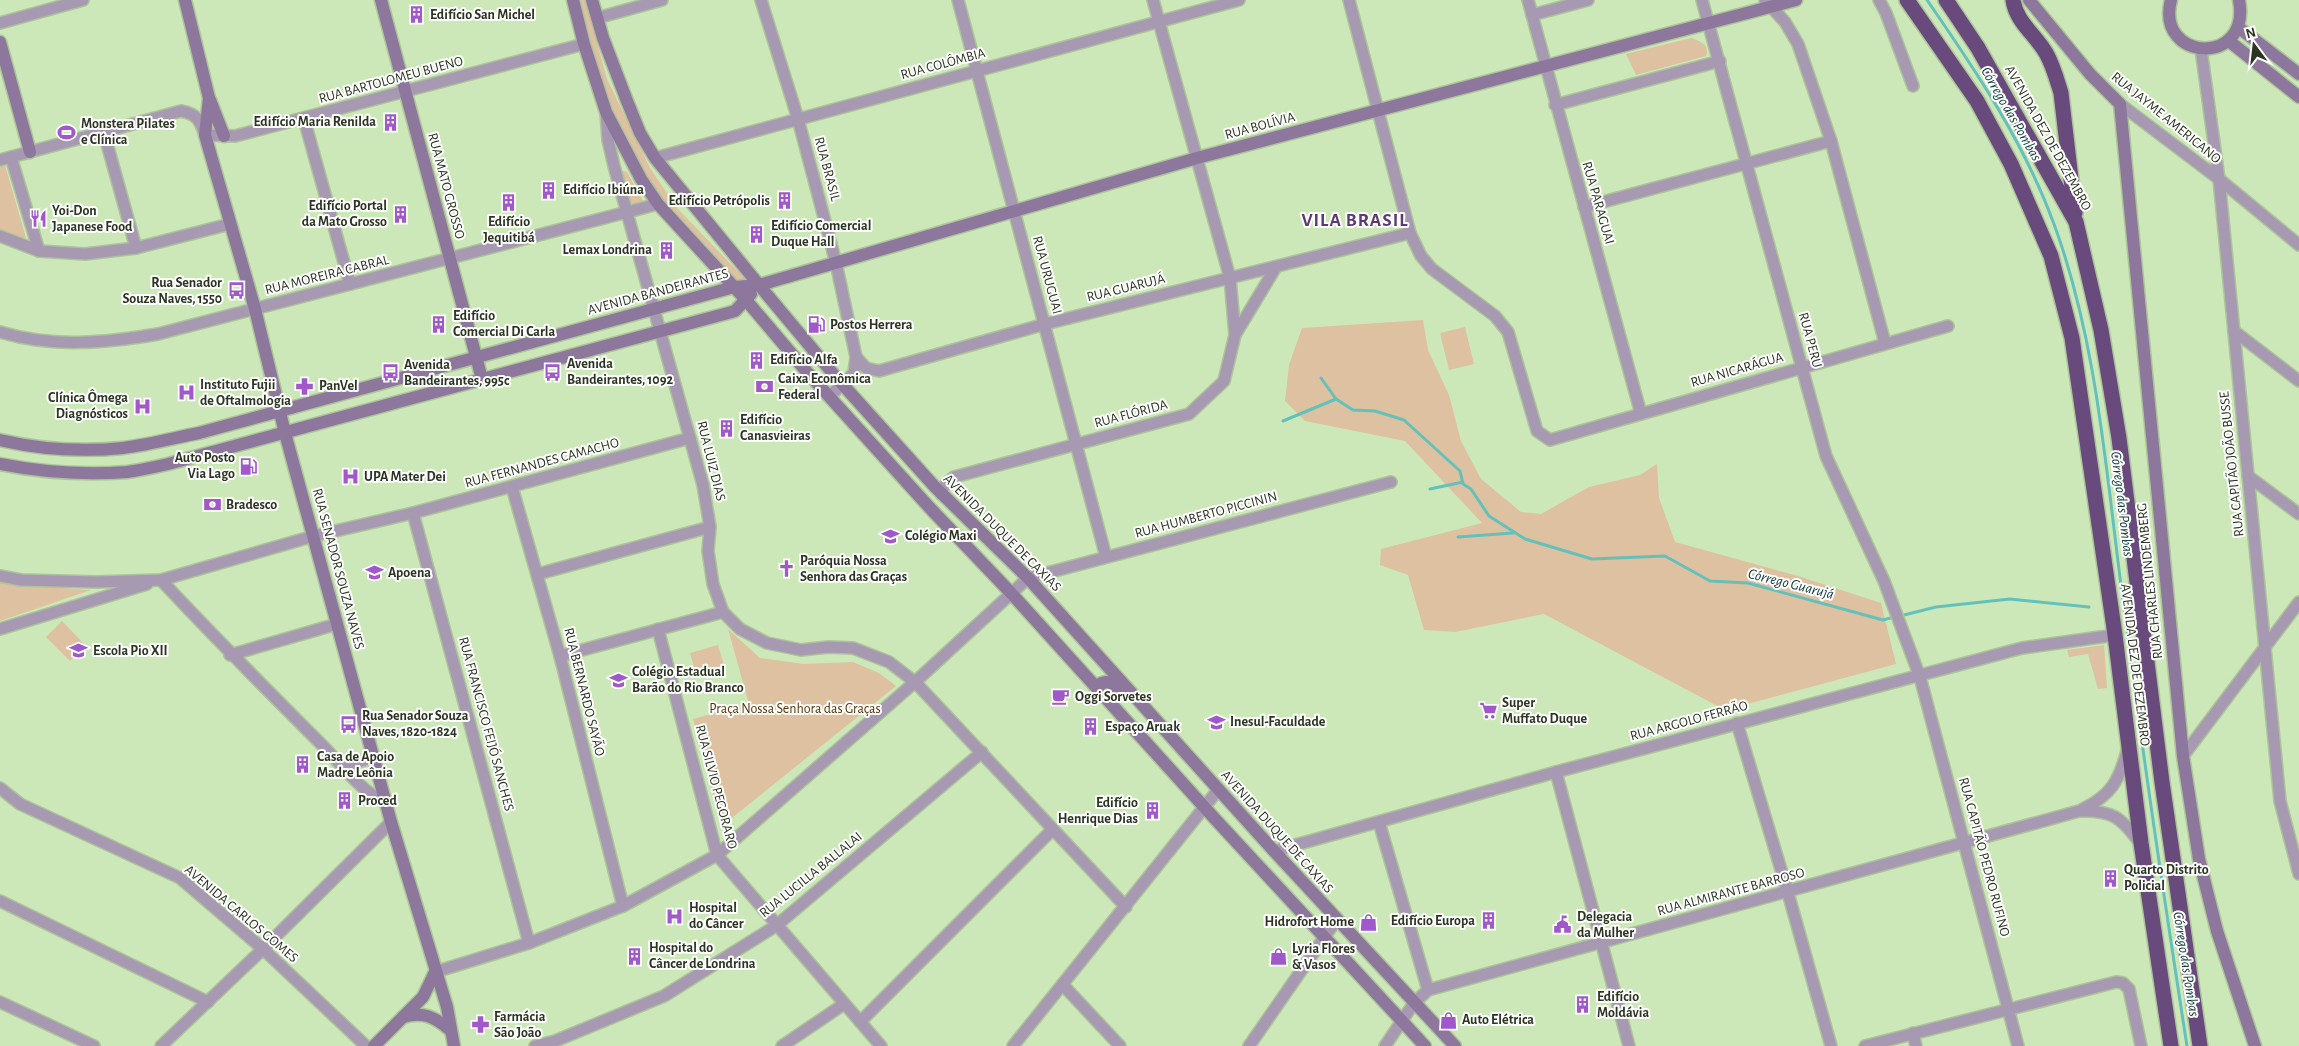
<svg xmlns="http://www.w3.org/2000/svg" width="2299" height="1046" font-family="'Alegreya Sans',sans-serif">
  <rect width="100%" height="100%" fill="#cde8b8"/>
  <g fill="#dec1a0">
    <path d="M577,0H585L607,79L650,168L677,208L748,282L735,283L655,194L636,160L599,80Z"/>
    <path d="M1691,38C1700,41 1710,45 1706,56L1636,75L1626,54Z"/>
    <path d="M5,165L26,238L0,231V166Z"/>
    <path d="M624,171L627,172L643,201L634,206L630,205L621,172Z"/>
    <path d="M1423,320L1428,350L1449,395L1461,441L1481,479L1521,512L1541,514L1589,487L1640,475L1657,464L1659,498L1675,542L1798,576L1881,603L1896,664L1725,710L1544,614L1455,632L1424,630L1408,575L1380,565L1381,549L1482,523L1405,441L1305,421L1285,401L1289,365L1302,328Z"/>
    <path d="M1465,327L1474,364L1449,370L1440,333Z"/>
    <path d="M0,581L21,585L91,590L0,621Z"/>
    <path d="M62,621L86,646L70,661L46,637Z"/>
    <path d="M728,629L760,658L804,664L853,662L879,673L896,686L722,826L693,719L749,704Z"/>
    <path d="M718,645L724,665L696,674L690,653Z"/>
    <path d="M2104,645L2107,688L2098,689L2088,654L2069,657L2067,650Z"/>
  </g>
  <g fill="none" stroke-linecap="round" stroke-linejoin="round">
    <g stroke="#64c0bb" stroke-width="3">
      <path d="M1927,0C1976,71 2024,142 2054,224C2098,344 2106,474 2123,601C2142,749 2164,898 2187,1046"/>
      <path d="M1321,378L1336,399L1353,410L1375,411L1404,420L1460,471L1463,484L1471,489L1489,516L1525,539L1592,559L1665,556L1710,581L1748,583L1883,620L1894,617"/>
      <path d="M1283,421L1336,399"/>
      <path d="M1430,489L1463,482"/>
      <path d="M1458,537L1513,533"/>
      <path d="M1900,616L1936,607L2010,599L2089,607"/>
    </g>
    <defs>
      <g id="street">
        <path d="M761,0L798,119L836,263L856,357L854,373L829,397"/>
        <path d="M958,0L1106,557"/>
        <path d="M1349,0L1410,233L1421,256L1432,269L1495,316L1508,332L1537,431L1550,440L1948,326"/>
        <path d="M1528,0L1641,414"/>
        <path d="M1702,0L1826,456L1884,581L1920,677L2018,1046"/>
        <path d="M1765,0L1785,22L1798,44L1831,141L1885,343"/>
        <path d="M1879,0L1886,13L1913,86"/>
        <path d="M1532,15L1588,0"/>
        <path d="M597,18L662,0"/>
        <path d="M0,23L83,0"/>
        <path d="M2201,49L2219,179L2280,801L2299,874"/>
        <path d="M2120,104L2219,179L2299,245"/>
        <path d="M1555,105L1720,61"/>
        <path d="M606,112L608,140L614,166L703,485L710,527L708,551L713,584L723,612L740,629L767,643L801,650L828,647L853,648L889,662L915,682L1126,907"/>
        <path d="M304,119L350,284"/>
        <path d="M104,133L136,248"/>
        <path d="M11,157L39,251"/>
        <path d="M655,158L1239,0"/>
        <path d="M0,160L181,111C197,114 200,120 205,135L235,136L584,44"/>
        <path d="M1584,207L1831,141"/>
        <path d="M0,236L39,251L85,254L136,248L230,224"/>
        <path d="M2234,331L2299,381"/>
        <path d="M0,332C52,348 105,343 158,334L658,204"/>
        <path d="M1235,335L1276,267"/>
        <path d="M856,357L866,368L879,371L1045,324L1410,233"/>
        <path d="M2248,476L2299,514"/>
        <path d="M512,487L560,656L623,906"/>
        <path d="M941,494L944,486L954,477L1189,414L1224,381L1235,335L1230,278L1153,0"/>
        <path d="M413,513L529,943"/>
        <path d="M538,574L710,527"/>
        <path d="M0,576L21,580L96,582L161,580L314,536L413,513L690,438"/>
        <path d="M161,580C213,636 267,690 321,744C342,765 359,790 386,803"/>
        <path d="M0,629L147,584"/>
        <path d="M658,629L717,855L881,1046"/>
        <path d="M230,655L337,624"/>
        <path d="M560,656L723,612"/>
        <path d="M1737,723L1788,893L1831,1046"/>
        <path d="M2183,756L2299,602"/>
        <path d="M337,759L352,764L373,757"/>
        <path d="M1556,772L1629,1046"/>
        <path d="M0,788L20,804L180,878L263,949L366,1046"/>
        <path d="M2083,809C2111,795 2119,781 2127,751"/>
        <path d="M1379,822L1428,990"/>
        <path d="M1274,851L1556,772L2022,648L2115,635"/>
        <path d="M0,901L208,1002"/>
        <path d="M435,972L529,943L623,906L717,855L915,682L1028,578L1391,482"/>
        <path d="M1063,985L1120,1046"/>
        <path d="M0,1002L94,1046"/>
        <path d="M860,1022L1053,829"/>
        <path d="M1913,1033L1916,1046"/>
        <path d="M161,1046L263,949L391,822"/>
        <path d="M535,1046L555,1041L664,996L777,925L982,752"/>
        <path d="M782,1046L844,1004"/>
        <path d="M1013,1046L1218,790"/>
        <path d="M1249,1046L1337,919"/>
        <path d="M1385,1046L1414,1003L1428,990L2079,811C2112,810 2121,817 2140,843"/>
        <path d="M1865,1046L2116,982L2123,983L2129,989L2141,1046"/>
      </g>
      <g id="secondary">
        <path d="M185,0L209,98L205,135L255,309L285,433L391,822L447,1007L454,1046"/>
        <path d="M381,0L482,379"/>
        <path d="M573,0L584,44L606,112L641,179L658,204L746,300L807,372L929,507L1011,593L1216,820L1425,1046"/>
        <path d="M592,0L603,38L627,101L640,133L655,158L759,285L835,376L935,487L1028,578L1274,851L1455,1046"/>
        <path d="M2029,0L2090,74L2120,104L2183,756L2199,859L2217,931L2255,1046"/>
        <path d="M2171,0C2155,62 2252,67 2239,0"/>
        <path d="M2238,27L2299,74"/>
        <path d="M2229,41L2299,97"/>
        <path d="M0,42L30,152"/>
        <path d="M210,100L224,136"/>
        <path d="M0,440C39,449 83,452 123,448C148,445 174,438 199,433L734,287L759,285L1197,158L1796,0"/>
        <path d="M0,464C40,472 86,475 127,472C141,470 155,467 168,464L728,313L735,311L751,294"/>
        <path d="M1096,687C1107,677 1113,684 1122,693"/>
        <path d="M403,1017C423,1011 435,1017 450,1030"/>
        <path d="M374,1046L423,997L435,972"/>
      </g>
      <g id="highway">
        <path d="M1907,0L1977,101L2011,164L2051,256L2072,338L2115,635L2141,843L2171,1046"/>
        <path d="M1946,0L1978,48L2076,222L2101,330L2119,438L2162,782L2200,1046"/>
        <path d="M2013,0C2016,22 2035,34 2046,53C2053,65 2057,80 2061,93L2075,213"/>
      </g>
    </defs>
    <use href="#street" stroke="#adc49a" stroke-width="14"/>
    <use href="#secondary" stroke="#adc49a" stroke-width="15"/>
    <use href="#highway" stroke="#adc49a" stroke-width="18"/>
    <use href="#street" stroke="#a799b2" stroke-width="11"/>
    <use href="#secondary" stroke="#8d779c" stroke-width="12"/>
    <use href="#highway" stroke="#694a7d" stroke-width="15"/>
  </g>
  <defs>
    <symbol id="building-bare" viewBox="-9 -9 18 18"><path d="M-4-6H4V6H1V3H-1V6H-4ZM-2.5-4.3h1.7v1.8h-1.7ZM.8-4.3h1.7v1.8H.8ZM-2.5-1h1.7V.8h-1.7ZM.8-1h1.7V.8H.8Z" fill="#a158cb" stroke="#fefefe" stroke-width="2.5" paint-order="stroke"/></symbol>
    <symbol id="stadium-bare" viewBox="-9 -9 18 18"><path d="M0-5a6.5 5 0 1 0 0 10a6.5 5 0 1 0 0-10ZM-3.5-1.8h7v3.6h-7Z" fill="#a158cb" stroke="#fefefe" stroke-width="2.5" paint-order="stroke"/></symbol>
    <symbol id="restaurant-bare" viewBox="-9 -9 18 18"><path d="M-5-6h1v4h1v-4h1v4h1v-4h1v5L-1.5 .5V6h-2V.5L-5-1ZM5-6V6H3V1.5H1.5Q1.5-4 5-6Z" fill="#a158cb" stroke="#fefefe" stroke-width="2.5" paint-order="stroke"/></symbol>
    <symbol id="bus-bare" viewBox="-9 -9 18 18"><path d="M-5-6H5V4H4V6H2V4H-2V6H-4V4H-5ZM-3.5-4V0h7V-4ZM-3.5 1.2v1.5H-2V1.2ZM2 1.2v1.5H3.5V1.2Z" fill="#a158cb" stroke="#fefefe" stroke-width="2.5" paint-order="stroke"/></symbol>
    <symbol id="fuel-bare" viewBox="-9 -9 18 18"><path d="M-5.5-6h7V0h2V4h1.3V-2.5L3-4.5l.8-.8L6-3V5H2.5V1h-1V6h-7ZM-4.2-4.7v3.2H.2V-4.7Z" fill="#a158cb" stroke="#fefefe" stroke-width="2.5" paint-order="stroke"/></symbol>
    <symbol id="pharmacy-bare" viewBox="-9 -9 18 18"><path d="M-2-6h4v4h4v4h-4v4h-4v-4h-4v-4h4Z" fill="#a158cb" stroke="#fefefe" stroke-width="2.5" paint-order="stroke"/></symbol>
    <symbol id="bank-bare" viewBox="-9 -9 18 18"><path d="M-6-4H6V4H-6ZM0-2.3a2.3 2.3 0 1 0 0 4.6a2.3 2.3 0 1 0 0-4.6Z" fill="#a158cb" stroke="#fefefe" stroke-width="2.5" paint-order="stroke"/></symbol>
    <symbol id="hospital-bare" viewBox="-9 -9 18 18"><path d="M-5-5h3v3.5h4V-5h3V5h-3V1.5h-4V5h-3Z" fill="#a158cb" stroke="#fefefe" stroke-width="2.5" paint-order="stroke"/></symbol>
    <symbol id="school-bare" viewBox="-9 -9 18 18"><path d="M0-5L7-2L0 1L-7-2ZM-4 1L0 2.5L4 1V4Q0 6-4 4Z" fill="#a158cb" stroke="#fefefe" stroke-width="2.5" paint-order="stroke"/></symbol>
    <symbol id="church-bare" viewBox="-9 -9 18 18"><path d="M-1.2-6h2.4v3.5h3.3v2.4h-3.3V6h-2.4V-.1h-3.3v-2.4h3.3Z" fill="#a158cb" stroke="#fefefe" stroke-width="2.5" paint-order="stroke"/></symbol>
    <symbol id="cafe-bare" viewBox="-9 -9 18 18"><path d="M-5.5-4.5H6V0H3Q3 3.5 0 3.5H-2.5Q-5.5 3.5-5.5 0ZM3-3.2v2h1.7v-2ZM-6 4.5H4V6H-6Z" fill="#a158cb" stroke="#fefefe" stroke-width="2.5" paint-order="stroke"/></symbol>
    <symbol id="supermarket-bare" viewBox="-9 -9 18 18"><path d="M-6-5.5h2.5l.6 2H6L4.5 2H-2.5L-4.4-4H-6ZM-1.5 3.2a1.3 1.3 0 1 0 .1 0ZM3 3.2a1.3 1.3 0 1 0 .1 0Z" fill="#a158cb" stroke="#fefefe" stroke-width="2.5" paint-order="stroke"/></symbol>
    <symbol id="university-bare" viewBox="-9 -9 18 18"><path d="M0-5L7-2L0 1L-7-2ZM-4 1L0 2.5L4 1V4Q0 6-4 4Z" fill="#a158cb" stroke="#fefefe" stroke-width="2.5" paint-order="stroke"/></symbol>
    <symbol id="shop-bare" viewBox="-9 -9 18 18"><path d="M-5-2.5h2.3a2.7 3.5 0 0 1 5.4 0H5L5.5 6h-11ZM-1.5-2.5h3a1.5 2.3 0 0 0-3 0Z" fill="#a158cb" stroke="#fefefe" stroke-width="2.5" paint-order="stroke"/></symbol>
    <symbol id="civic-bare" viewBox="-9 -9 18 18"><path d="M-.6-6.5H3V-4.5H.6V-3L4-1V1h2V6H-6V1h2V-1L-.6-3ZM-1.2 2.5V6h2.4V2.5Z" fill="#a158cb" stroke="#fefefe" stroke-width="2.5" paint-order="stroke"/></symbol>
  </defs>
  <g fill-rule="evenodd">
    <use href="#building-bare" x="404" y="2" width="25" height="25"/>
    <use href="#building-bare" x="378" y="110" width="25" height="25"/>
    <use href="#stadium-bare" x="54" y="120" width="25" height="25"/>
    <use href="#building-bare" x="536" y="178" width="25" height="25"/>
    <use href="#building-bare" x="772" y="188" width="25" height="25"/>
    <use href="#building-bare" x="496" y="190" width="25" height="25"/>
    <use href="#building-bare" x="388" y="202" width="25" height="25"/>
    <use href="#restaurant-bare" x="26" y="206" width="25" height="25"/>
    <use href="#building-bare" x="744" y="222" width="25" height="25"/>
    <use href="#building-bare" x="654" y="238" width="25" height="25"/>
    <use href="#bus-bare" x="224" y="278" width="25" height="25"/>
    <use href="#building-bare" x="426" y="312" width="25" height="25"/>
    <use href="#fuel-bare" x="804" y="312" width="25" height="25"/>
    <use href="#building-bare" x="744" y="348" width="25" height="25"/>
    <use href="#bus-bare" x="540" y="360" width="25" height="25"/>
    <use href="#bus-bare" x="378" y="360" width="25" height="25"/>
    <use href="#pharmacy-bare" x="292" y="374" width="25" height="25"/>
    <use href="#bank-bare" x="752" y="374" width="25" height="25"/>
    <use href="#hospital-bare" x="174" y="380" width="25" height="25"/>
    <use href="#hospital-bare" x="130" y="394" width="25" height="25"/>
    <use href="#building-bare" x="714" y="416" width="25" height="25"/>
    <use href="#fuel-bare" x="236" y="454" width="25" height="25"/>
    <use href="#hospital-bare" x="338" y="464" width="25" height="25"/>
    <use href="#bank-bare" x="200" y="492" width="25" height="25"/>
    <use href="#school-bare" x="878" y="524" width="25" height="25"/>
    <use href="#church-bare" x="774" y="556" width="25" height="25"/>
    <use href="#school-bare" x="362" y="560" width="25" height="25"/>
    <use href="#school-bare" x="66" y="638" width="25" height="25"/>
    <use href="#school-bare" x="606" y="668" width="25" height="25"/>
    <use href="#cafe-bare" x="1048" y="684" width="25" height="25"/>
    <use href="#supermarket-bare" x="1476" y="698" width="25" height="25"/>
    <use href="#university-bare" x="1204" y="710" width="25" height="25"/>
    <use href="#bus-bare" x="336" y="712" width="25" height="25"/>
    <use href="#building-bare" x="1078" y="714" width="25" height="25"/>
    <use href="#building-bare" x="290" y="752" width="25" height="25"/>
    <use href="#building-bare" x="332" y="788" width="25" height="25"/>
    <use href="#building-bare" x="1140" y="798" width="25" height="25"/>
    <use href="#building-bare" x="2098" y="866" width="25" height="25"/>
    <use href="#hospital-bare" x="662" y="904" width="25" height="25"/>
    <use href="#building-bare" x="1476" y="908" width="25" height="25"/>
    <use href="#shop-bare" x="1356" y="910" width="25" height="25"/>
    <use href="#civic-bare" x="1550" y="912" width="25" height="25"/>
    <use href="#building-bare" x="622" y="944" width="25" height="25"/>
    <use href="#shop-bare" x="1266" y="944" width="25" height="25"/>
    <use href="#building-bare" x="1570" y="992" width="25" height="25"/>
    <use href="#shop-bare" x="1436" y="1008" width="25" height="25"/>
    <use href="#pharmacy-bare" x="468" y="1012" width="25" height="25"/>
  </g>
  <g text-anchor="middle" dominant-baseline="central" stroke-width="4" stroke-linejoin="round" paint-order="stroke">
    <g font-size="14" font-weight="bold" fill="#2b3522" stroke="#fefefe" text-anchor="start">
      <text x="430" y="15">Edifício San Michel</text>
      <text x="376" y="122" text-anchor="end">Edifício Maria Renilda</text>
      <text x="81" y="124">Monstera Pilates<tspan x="81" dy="16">e Clínica</tspan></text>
      <text x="563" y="190">Edifício Ibiúna</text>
      <text x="770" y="201" text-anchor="end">Edifício Petrópolis</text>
      <text x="387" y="206" text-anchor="end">Edifício Portal<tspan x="387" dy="16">da Mato Grosso</tspan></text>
      <text x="52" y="211">Yoi-Don<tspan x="52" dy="16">Japanese Food</tspan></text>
      <text x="509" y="222" text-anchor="middle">Edifício<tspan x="509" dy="16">Jequitibá</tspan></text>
      <text x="771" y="226">Edifício Comercial<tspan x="771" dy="16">Duque Hall</tspan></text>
      <text x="652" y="250" text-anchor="end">Lemax Londrina</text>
      <text x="222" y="283" text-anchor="end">Rua Senador<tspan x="222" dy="16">Souza Naves, 1550</tspan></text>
      <text x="453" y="316">Edifício<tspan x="453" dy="16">Comercial Di Carla</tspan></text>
      <text x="830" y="325">Postos Herrera</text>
      <text x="770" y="360">Edifício Alfa</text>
      <text x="567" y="364">Avenida<tspan x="567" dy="16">Bandeirantes, 1092</tspan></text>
      <text x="404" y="365">Avenida<tspan x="404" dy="16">Bandeirantes, 995c</tspan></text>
      <text x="778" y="379">Caixa Econômica<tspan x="778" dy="16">Federal</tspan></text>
      <text x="200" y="385">Instituto Fujii<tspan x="200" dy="16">de Oftalmologia</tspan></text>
      <text x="319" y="386">PanVel</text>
      <text x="128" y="398" text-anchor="end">Clínica Ômega<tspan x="128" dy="16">Diagnósticos</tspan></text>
      <text x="740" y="420">Edifício<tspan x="740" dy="16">Canasvieiras</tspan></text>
      <text x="235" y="458" text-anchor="end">Auto Posto<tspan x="235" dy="16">Via Lago</tspan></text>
      <text x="364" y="477">UPA Mater Dei</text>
      <text x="226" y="505">Bradesco</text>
      <text x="905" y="536">Colégio Maxi</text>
      <text x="800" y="561">Paróquia Nossa<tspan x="800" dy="16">Senhora das Graças</tspan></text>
      <text x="388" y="573">Apoena</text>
      <text x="93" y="651">Escola Pio XII</text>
      <text x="632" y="672">Colégio Estadual<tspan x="632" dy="16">Barão do Rio Branco</tspan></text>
      <text x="1075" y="697">Oggi Sorvetes</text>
      <text x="1502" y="703">Super<tspan x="1502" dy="16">Muffato Duque</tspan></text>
      <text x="362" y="716">Rua Senador Souza<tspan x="362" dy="16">Naves, 1820-1824</tspan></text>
      <text x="1230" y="722">Inesul-Faculdade</text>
      <text x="1105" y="727">Espaço Aruak</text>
      <text x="317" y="757">Casa de Apoio<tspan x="317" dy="16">Madre Leônia</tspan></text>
      <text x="358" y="801">Proced</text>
      <text x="1138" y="803" text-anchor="end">Edifício<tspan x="1138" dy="16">Henrique Dias</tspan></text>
      <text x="2124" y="870">Quarto Distrito<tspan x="2124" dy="16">Policial</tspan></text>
      <text x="689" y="908">Hospital<tspan x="689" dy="16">do Câncer</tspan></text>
      <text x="1577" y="917">Delegacia<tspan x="1577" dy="16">da Mulher</tspan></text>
      <text x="1475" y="921" text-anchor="end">Edifício Europa</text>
      <text x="1354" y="922" text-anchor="end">Hidrofort Home</text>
      <text x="649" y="948">Hospital do<tspan x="649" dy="16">Câncer de Londrina</tspan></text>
      <text x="1292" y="949">Lyria Flores<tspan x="1292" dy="16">&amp; Vasos</tspan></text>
      <text x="1597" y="997">Edifício<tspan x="1597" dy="16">Moldávia</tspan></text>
      <text x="494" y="1017">Farmácia<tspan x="494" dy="16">São João</tspan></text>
      <text x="1462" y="1020">Auto Elétrica</text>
    </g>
    <g font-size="14" fill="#2b3522" stroke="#fefefe">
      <text transform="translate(943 64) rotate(-15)">RUA COLÔMBIA</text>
      <text transform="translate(391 80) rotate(-15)">RUA BARTOLOMEU BUENO</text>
      <text transform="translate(2166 118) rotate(39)">RUA JAYME AMERICANO</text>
      <text transform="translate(1260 126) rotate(-15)">RUA BOLÍVIA</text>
      <text transform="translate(2048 138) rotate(61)">AVENIDA DEZ DE DEZEMBRO</text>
      <text transform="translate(827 169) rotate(75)">RUA BRASIL</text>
      <text transform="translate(446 186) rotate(75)">RUA MATO GROSSO</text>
      <text transform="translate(1598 203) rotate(74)">RUA PARAGUAI</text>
      <text transform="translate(327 275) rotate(-14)">RUA MOREIRA CABRAL</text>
      <text transform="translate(1047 275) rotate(75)">RUA URUGUAI</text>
      <text transform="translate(1126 288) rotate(-14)">RUA GUARUJÁ</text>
      <text transform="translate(658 292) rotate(-15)">AVENIDA BANDEIRANTES</text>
      <text transform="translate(1810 340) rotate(75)">RUA PERU</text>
      <text transform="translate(1737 370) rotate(-16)">RUA NICARÁGUA</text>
      <text transform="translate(1131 414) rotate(-15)">RUA FLÓRIDA</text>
      <text transform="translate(711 461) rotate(76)">RUA LUIZ DIAS</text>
      <text transform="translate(542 463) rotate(-15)">RUA FERNANDES CAMACHO</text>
      <text transform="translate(2232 464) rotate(-96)">RUA CAPITÃO JOÃO BUSSE</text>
      <text transform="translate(1206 515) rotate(-15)">RUA HUMBERTO PICCININ</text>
      <text transform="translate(1002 533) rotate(45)">AVENIDA DUQUE DE CAXIAS</text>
      <text transform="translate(338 569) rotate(75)">RUA SENADOR SOUZA NAVES</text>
      <text transform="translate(2150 581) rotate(-96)">RUA CHARLES LINDEMBERG</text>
      <text transform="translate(2135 665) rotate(83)">AVENIDA DEZ DE DEZEMBRO</text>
      <text transform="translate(584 692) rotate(76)">RUA BERNARDO SAYÃO</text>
      <text transform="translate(1689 721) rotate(-15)">RUA ARGOLO FERRÃO</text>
      <text transform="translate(486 724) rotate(75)">RUA FRANCISCO FEIJÓ SANCHES</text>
      <text transform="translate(716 787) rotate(75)">RUA SILVIO PEGORARO</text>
      <text transform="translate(1277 832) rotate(48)">AVENIDA DUQUE DE CAXIAS</text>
      <text transform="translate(1984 857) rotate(75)">RUA CAPITÃO PEDRO RUFINO</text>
      <text transform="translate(811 875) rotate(-39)">RUA LUCILLA BALLALAI</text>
      <text transform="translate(1731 892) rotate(-15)">RUA ALMIRANTE BARROSO</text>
      <text transform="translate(241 914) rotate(40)">AVENIDA CARLOS GOMES</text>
    </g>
    <g font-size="14" fill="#543609" stroke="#fefefe">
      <text x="795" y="709">Praça Nossa Senhora das Graças</text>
    </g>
    <g font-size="15" font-style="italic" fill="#164140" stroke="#fefefe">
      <text transform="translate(2011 114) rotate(60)">Córrego das Pombas</text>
      <text transform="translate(2122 504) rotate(83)">Córrego das Pombas</text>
      <text transform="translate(1791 584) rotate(14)">Córrego Guarujá</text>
      <text transform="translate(2186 964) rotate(81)">Córrego das Pombas</text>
    </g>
    <g font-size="19" font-weight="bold" letter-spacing="1" fill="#5e3a74" stroke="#fefefe">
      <text x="1355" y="220">VILA BRASIL</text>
    </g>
  </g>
  <g transform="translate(2254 45) rotate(345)" stroke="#fefefe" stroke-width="4" paint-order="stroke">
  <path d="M0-4L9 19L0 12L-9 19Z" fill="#2b3522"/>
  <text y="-8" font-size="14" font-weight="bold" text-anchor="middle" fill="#2b3522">N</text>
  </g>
</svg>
